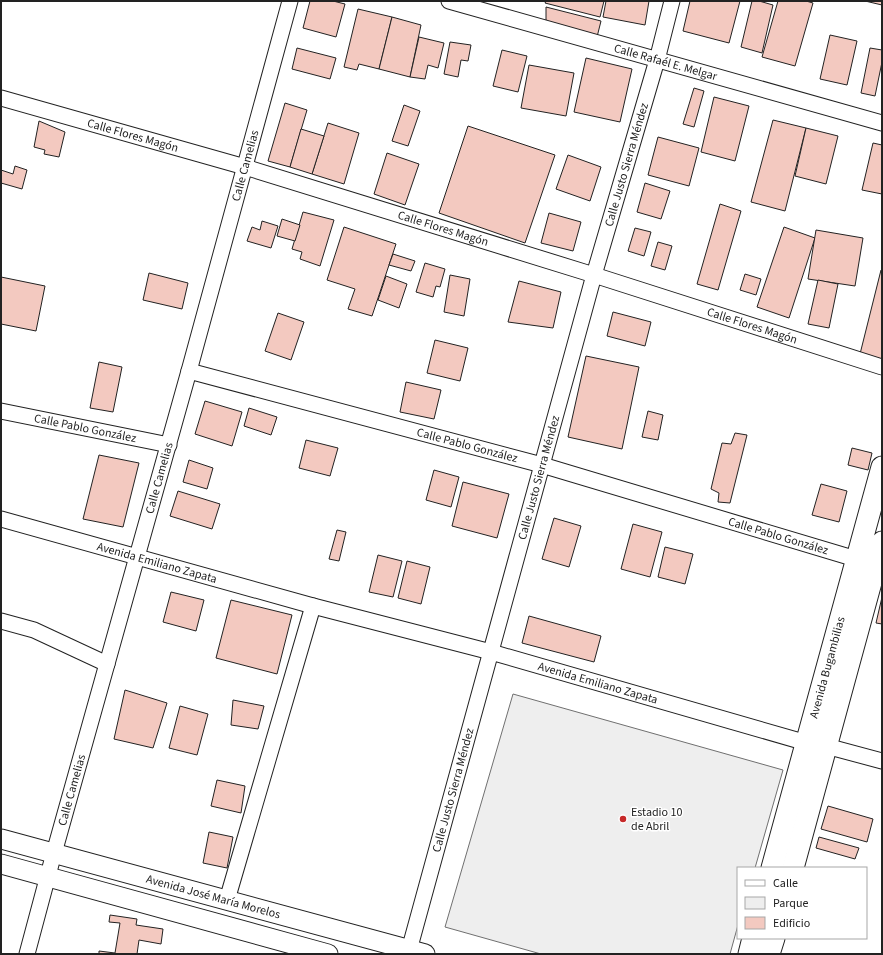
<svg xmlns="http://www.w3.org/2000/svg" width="883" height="955" font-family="'Source Sans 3',sans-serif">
  <rect width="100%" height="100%" fill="#fff"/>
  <path fill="#eee" stroke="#6f6f6f" d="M513,694L783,770L755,868H738V925L730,954H541L445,927Z"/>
  <g fill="#f3c9c0" stroke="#222">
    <path d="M310,1H333L345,4L336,37L303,28Z"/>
    <path d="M546,1H604L600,17L545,3Z"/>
    <path d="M606,1H649L645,25L603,17Z"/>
    <path d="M690,1H740L729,43L683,31Z"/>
    <path d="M752,1H759L773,5L762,53L741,47Z"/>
    <path d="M778,1H806L813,3L795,66L762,57Z"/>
    <path d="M865,1H882V5Z"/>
    <path d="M546,7L601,21L597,37L546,24Z"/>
    <path d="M358,9L392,17L379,69L359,64L357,70L344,67Z"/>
    <path d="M392,17L421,25L410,77L379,69Z"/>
    <path d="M830,35L857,41L847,85L820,79Z"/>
    <path d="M419,37L444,43L438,68L428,65L425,79L410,77Z"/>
    <path d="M450,42L471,45L468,61L461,60L458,77L444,74Z"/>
    <path d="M297,48L336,58L330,79L292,69Z"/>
    <path d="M870,48L882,50V62L875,96L861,93Z"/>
    <path d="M502,50L527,56L518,92L493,86Z"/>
    <path d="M586,58L632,69L620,122L574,112Z"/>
    <path d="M529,65L574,73L566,116L521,108Z"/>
    <path d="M694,88L704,91L694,127L683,124Z"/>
    <path d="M714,97L749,106L735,161L701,152Z"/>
    <path d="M285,103L307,110L290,167L268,161Z"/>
    <path d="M404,105L420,111L408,146L392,141Z"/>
    <path d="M773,120L806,128L785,211L751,202Z"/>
    <path d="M39,121L65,132L59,157L44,154L45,150L34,147Z"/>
    <path d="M328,123L359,133L344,184L312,174Z"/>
    <path d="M468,126L555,155L525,243L439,213Z"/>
    <path d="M806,128L838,136L826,184L795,176Z"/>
    <path d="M301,129L324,136L312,174L290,167Z"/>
    <path d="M658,137L699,148L689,186L648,175Z"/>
    <path d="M873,143L882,145V194L862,190Z"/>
    <path d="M387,153L419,164L405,205L374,194Z"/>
    <path d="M568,155L601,167L590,201L556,189Z"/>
    <path d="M15,166L27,170L22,189L1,183V170L13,174Z"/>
    <path d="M645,183L670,191L661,219L637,212Z"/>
    <path d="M720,204L741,211L718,290L697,284Z"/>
    <path d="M303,212L334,220L320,266L300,259L302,252L292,249Z"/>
    <path d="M549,213L581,222L573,251L541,243Z"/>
    <path d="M282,219L300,225L295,241L277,236Z"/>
    <path d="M262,221L278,226L271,248L247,241L252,227L260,230Z"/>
    <path d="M344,227L396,244L372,316L348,309L355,289L327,280Z"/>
    <path d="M784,227L815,238L789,318L757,307Z"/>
    <path d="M635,228L651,232L644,256L628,251Z"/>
    <path d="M816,230L863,238L855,286L808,279Z"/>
    <path d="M658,242L672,246L665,270L651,266Z"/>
    <path d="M393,254L415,261L411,271L389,265Z"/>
    <path d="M425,263L445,269L440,287L436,286L433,297L416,292Z"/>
    <path d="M881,270L882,271V359L860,354Z"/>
    <path d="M149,273L188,283L182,309L143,300Z"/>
    <path d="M745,274L761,279L756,295L740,290Z"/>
    <path d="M450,275L470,279L464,316L444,312Z"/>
    <path d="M386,276L407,284L399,308L378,300Z"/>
    <path d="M1,277L45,286L36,331L1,324Z"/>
    <path d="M818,280L838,284L829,328L808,324Z"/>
    <path d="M519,281L561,292L553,328L508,322Z"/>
    <path d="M613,312L651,322L645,346L607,336Z"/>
    <path d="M278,313L304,322L291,360L265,351Z"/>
    <path d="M435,340L468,348L460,381L427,373Z"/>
    <path d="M586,356L639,367L622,449L568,437Z"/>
    <path d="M99,362L122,367L113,412L90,408Z"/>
    <path d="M406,382L441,390L434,419L400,412Z"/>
    <path d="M205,401L242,412L232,446L195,434Z"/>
    <path d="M249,408L277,417L271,435L244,426Z"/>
    <path d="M648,411L663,415L658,440L642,437Z"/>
    <path d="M735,433L747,435L730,503L718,502L719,493L711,489L722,443L731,444Z"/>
    <path d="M306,440L338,448L330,476L299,468Z"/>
    <path d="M852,448L872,453L868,470L848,465Z"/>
    <path d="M99,455L139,463L123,527L83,519Z"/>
    <path d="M189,460L213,468L207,489L183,482Z"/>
    <path d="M434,470L459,477L451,507L426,500Z"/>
    <path d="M463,482L509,494L497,538L452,526Z"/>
    <path d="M821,484L847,491L839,522L812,515Z"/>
    <path d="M178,491L220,504L212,529L170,516Z"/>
    <path d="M554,518L581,526L569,567L542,559Z"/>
    <path d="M633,524L662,532L650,577L621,569Z"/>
    <path d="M337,530L346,532L339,561L329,559Z"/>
    <path d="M665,547L693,554L685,584L658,577Z"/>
    <path d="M378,555L402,561L393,597L369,592Z"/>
    <path d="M407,561L430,567L421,604L398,598Z"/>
    <path d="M171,592L204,600L196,631L163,622Z"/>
    <path d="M882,597V624L876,623Z"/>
    <path d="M231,600L292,615L277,674L216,658Z"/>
    <path d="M529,616L601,636L594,662L522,643Z"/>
    <path d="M125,690L167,703L153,748L114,739Z"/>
    <path d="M233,700L264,706L258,729L231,725Z"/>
    <path d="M180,706L208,714L197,755L169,748Z"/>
    <path d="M217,780L245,786L241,813L211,806Z"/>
    <path d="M828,806L873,819L867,842L821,829Z"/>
    <path d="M209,832L233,837L227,868L203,863Z"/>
    <path d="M819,837L859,848L855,859L816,848Z"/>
    <path d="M110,915L137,919L136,925L163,929L161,944L139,940L137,954H99V951L115,953L120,923L109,922Z"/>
  </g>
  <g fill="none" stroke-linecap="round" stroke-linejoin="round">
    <defs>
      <g id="minor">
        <path id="s1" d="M449,1L882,123"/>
        <path id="s2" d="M1,98L245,167L594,275L882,367"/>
        <path id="s3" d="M189,371L542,465L866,562"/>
        <path id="s4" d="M1,411L169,445"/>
        <path id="s5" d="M1,519L313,606L491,652L807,743L826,746L882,761"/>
        <path d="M1,621L34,630L107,664"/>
        <path d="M227,900L313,606"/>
        <path id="s6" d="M27,954L54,853L189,371L290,1"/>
        <path id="s7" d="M408,954L542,465L594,275L657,60L672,1"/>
      </g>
      <g id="tertiary">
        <path id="s8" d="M1,839L425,954"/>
        <path d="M1,864L328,954"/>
      </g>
      <g id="secondary">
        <path id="s9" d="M772,868L882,467"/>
        <path d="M793,868L882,542"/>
        <path d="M749,954L753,938"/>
        <path d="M769,954L774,938"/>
      </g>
    </defs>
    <use href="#minor" stroke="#222" stroke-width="17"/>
    <use href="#tertiary" stroke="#222" stroke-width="21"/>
    <use href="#secondary" stroke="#222" stroke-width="23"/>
    <use href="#minor" stroke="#fff" stroke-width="15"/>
    <use href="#tertiary" stroke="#fff" stroke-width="19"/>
    <use href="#secondary" stroke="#fff" stroke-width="21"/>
  </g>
  <circle fill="#c62828" stroke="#fff" stroke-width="1.5" cx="623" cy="819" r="4"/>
  <g text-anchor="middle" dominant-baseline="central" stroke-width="3" stroke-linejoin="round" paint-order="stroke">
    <g font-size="12" fill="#222" stroke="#fff">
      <text stroke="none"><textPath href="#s1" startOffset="225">Calle Rafaél E. Melgar</textPath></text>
      <text stroke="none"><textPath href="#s2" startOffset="137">Calle Flores Magón</textPath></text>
      <text stroke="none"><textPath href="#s6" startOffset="818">Calle Camelias</textPath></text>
      <text stroke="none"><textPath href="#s7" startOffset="819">Calle Justo Sierra Méndez</textPath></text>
      <text stroke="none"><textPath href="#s2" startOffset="461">Calle Flores Magón</textPath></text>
      <text stroke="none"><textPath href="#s2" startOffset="785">Calle Flores Magón</textPath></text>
      <text stroke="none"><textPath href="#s4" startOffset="86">Calle Pablo González</textPath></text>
      <text stroke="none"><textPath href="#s3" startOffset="288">Calle Pablo González</textPath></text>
      <text stroke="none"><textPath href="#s7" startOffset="494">Calle Justo Sierra Méndez</textPath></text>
      <text stroke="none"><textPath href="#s6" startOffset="494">Calle Camelias</textPath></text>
      <text stroke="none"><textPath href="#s3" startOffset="612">Calle Pablo González</textPath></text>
      <text stroke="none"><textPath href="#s5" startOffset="162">Avenida Emiliano Zapata</textPath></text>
      <text stroke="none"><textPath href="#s9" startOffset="208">Avenida Bugambilias</textPath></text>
      <text stroke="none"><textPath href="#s5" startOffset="619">Avenida Emiliano Zapata</textPath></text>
      <text stroke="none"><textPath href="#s6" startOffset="170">Calle Camelias</textPath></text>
      <text stroke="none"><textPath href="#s7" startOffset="170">Calle Justo Sierra Méndez</textPath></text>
      <text stroke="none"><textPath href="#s8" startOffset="220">Avenida José María Morelos</textPath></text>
    </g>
    <g font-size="12" fill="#222" stroke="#fff" text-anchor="start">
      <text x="631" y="812">Estadio 10<tspan x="631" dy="14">de Abril</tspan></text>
    </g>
  </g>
  <rect width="883" height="955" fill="none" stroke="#222222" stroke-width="4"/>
  <rect x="737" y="867" width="130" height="72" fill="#ffffff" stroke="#a7a7a7"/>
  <rect x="745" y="880" width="20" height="6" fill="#ffffff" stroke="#a7a7a7"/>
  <text x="773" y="887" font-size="12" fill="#222222">Calle</text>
  <rect x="745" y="897" width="20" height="12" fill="#eeeeee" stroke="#a7a7a7"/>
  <text x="773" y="907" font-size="12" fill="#222222">Parque</text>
  <rect x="745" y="917" width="20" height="12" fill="#f3c9c0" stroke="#a7a7a7"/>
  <text x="773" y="927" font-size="12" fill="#222222">Edificio</text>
</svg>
